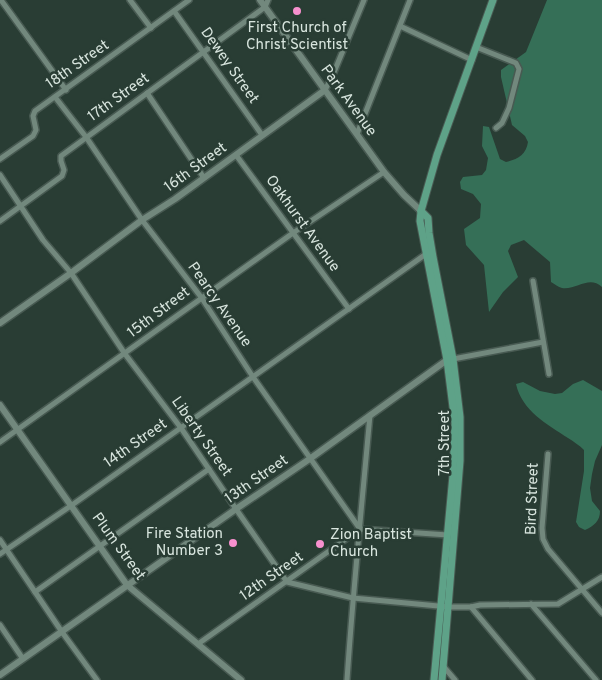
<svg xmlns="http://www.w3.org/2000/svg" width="602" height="680" font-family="Overpass,sans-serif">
  <rect width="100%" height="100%" fill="#293d34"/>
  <g fill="#356f57">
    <path d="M547,0H602V287C589,275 577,290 562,288C558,287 555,284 551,282L550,262L524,240L511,245L508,251L518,277L503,292L489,312L484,265L466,245L464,229L480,218L481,204L473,194L461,189L460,182L463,177L482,175L486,170L488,158L482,146L483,126L489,127L500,159L506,162C518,159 526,155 528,142L525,136L512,125L501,77V70L526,52Z"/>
    <path d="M583,380L602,391V445L595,461L592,474L590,488L592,501L600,511C600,521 594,526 585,530L579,527L576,522L584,471V450C579,445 574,442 568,438C547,424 522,411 516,384L523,382L540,391L555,394L562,393L573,384Z"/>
  </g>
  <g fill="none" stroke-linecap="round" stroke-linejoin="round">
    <defs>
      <g id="minor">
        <path d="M1,0L66,90"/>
        <path d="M130,0L151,28"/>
        <path d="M174,11L262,135"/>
        <path d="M400,26L472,60"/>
        <path d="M476,47L516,63L519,69L509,108L502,123L496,128"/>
        <path d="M325,90L332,77L364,0"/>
        <path d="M147,93L204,178"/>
        <path d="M55,97L86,137L142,220L201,297L253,377L360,529"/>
        <path d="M357,134L410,0"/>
        <path d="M236,155L349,309"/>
        <path d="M0,159L33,136L36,130L33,116L35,111L189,0"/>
        <path d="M0,175L43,240L71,273L125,354L181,428L236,509L287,582L353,598L449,607H471L480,605L558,604L602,577"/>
        <path d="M0,221L62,176L64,170L61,161V156L265,7L268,0"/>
        <path d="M533,281L549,374"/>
        <path d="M453,359L543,342"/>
        <path d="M0,442L293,233L384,172"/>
        <path d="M548,454L542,528L543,539L548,549L602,613"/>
        <path d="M360,529L448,535"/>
        <path d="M0,540L62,632L97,680"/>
        <path d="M0,554L72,505L426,254"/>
        <path d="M35,592L209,469"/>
        <path d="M531,604L596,680"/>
        <path d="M471,607L532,680"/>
        <path d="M0,625L23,659"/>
        <path d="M198,644L360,529"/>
        <path d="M443,666L455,680"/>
        <path d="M347,680C353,591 362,503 370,415"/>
      </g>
      <g id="tertiary">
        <path d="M260,0L384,172L404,195L421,211"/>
        <path d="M0,323L71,273L142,220L175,199L325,90"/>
        <path d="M0,405L127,585L241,680"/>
        <path d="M0,675L236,509L311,458L447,360L451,359"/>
      </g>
      <g id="secondary">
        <path d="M421,211L428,218L429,233L433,257L453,359L460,417V461L442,680"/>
        <path d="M434,680L453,475L455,423L447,360L420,221L421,211L437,155L493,0"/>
      </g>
    </defs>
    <use href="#minor" stroke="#485a52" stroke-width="8"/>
    <use href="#tertiary" stroke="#485a52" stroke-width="9"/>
    <use href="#secondary" stroke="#485a52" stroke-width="9"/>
    <use href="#minor" stroke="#72887d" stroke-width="5"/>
    <use href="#tertiary" stroke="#72887d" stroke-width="6"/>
    <use href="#secondary" stroke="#5ea288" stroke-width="7"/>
  </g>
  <g fill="#f790ce" stroke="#293d34" stroke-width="2">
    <circle cx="297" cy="11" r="5"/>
    <circle cx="233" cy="543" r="5"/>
    <circle cx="320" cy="544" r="5"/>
  </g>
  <g text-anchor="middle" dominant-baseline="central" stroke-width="5" stroke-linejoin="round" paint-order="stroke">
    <g font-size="15" fill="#d8e5de" stroke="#293d34">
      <text x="297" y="28">First Church of<tspan x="297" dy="17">Christ Scientist</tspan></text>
      <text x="223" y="534" text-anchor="end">Fire Station<tspan x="223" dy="17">Number 3</tspan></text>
      <text x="330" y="535" text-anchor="start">Zion Baptist<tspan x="330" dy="17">Church</tspan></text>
    </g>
    <g font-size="15" fill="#d8e5de" stroke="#293d34">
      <text transform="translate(78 65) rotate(-35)">18th Street</text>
      <text transform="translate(229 66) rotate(55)">Dewey Street</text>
      <text transform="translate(119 98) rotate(-36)">17th Street</text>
      <text transform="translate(348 101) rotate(54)">Park Avenue</text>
      <text transform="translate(196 168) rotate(-36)">16th Street</text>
      <text transform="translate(302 224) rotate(54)">Oakhurst Avenue</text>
      <text transform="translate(219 305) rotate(55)">Pearcy Avenue</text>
      <text transform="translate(159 313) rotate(-37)">15th Street</text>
      <text transform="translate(201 437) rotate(55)">Liberty Street</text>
      <text transform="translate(445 443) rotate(-90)">7th Street</text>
      <text transform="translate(136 444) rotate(-35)">14th Street</text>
      <text transform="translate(257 480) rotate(-35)">13th Street</text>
      <text transform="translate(533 499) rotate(-88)">Bird Street</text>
      <text transform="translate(118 547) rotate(54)">Plum Street</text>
      <text transform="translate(272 577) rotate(-35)">12th Street</text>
    </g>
  </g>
</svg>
